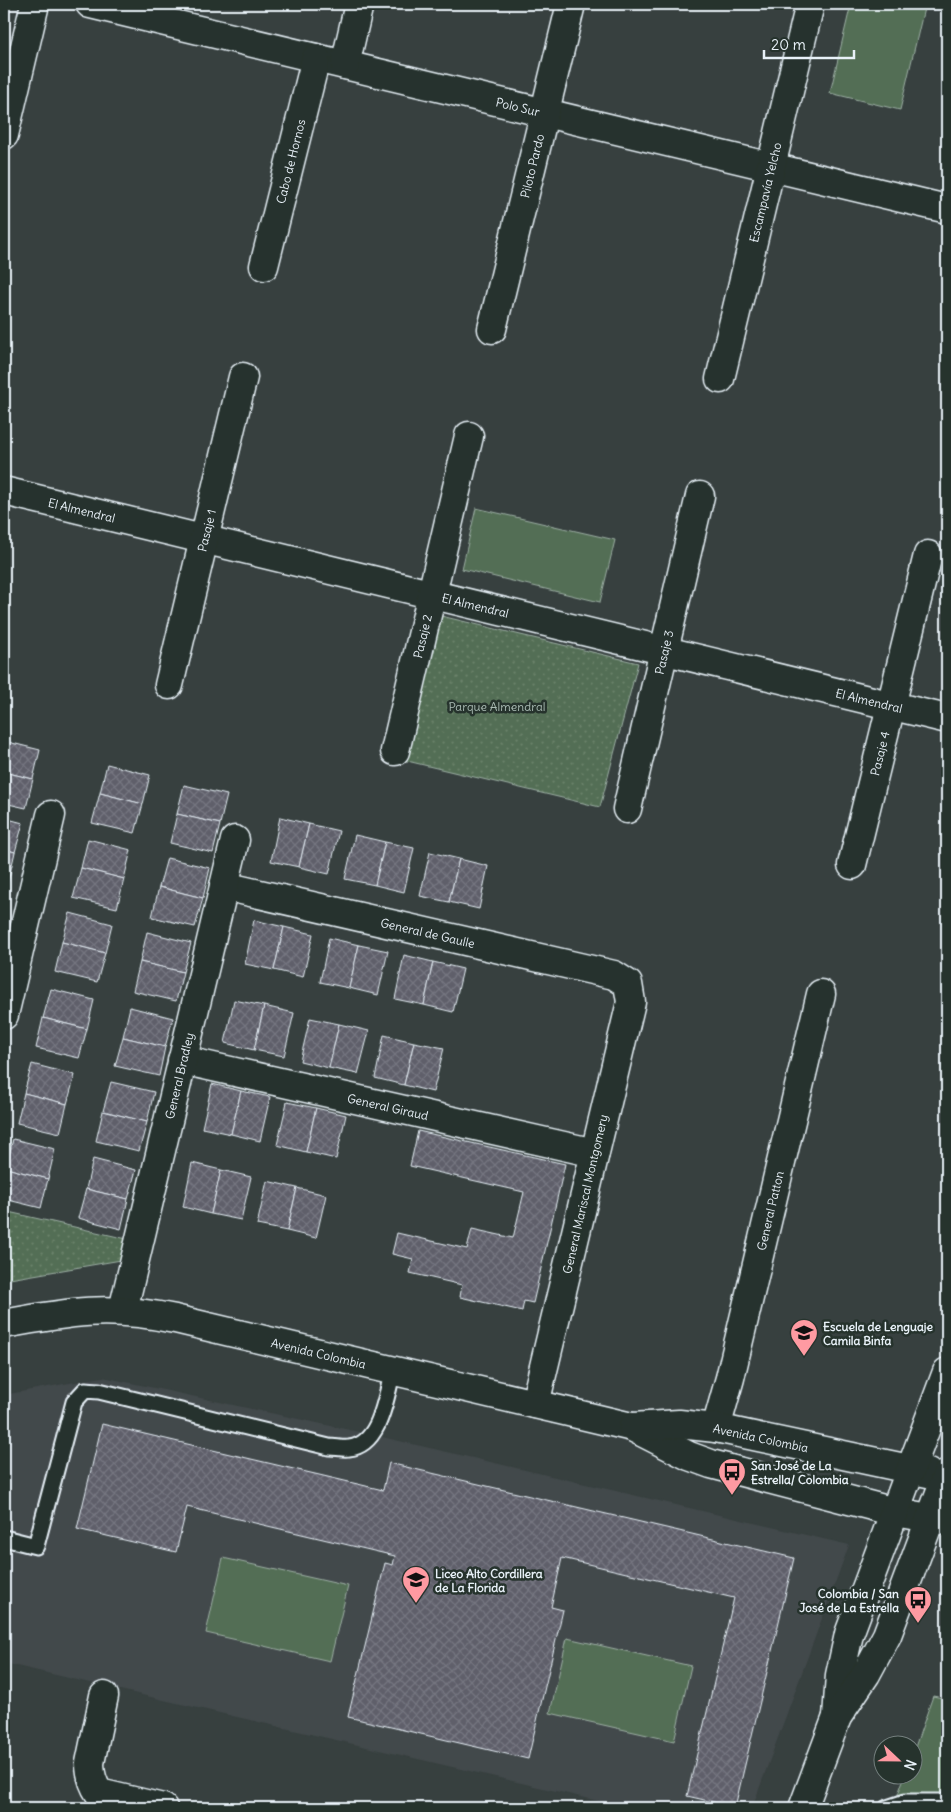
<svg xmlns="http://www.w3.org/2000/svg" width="951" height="1812" font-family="Delius,sans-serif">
  <defs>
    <pattern id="grass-dots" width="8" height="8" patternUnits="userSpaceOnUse" patternTransform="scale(1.25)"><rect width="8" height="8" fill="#536e54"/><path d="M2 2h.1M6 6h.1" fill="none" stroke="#6c836d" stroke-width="1.8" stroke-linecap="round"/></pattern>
    <pattern id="building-cross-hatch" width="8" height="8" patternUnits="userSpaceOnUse" patternTransform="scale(1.25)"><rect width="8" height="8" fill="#5e5e6a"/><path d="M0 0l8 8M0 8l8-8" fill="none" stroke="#757680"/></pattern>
  </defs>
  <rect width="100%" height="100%" fill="#37403f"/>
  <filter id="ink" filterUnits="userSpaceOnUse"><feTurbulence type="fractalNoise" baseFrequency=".02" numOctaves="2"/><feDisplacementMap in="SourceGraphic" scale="10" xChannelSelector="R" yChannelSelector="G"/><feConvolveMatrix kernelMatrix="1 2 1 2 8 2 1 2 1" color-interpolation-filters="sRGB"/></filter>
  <g filter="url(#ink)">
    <path fill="#43494c" d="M103,1377L373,1435L849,1545L752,1808H629L4,1663V1395Z"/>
    <g fill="url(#grass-dots)" stroke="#9eb0a6">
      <path d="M441,616L638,663L600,807L403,760Z"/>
      <path d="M4,1211L127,1239L121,1260L4,1280Z"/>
    </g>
    <g fill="#536e54" stroke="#9eb0a6">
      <path d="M851,4H925L900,110L830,93Z"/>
      <path d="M476,508L615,540L600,602L462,569Z"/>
      <path d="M223,1558L348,1586L330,1661L206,1633Z"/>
      <path d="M567,1638L691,1666L674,1741L550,1713Z"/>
      <path d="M933,1696L947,1699V1808H893L905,1775L914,1774V1750Z"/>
    </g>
    <g fill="url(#building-cross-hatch)" stroke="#e8f1f8">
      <path d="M4,741L40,750L33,779L4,772Z"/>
      <path d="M107,764L150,775L143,804L100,793Z"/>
      <path d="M4,772L33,779L26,808L4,803Z"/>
      <path d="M184,785L227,795L220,824L177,814Z"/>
      <path d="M100,793L143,804L135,833L92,823Z"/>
      <path d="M177,814L220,824L213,853L170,843Z"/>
      <path d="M280,817L309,824L299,867L271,861Z"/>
      <path d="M4,818L23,823L15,852L4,849Z"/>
      <path d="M309,824L339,831L329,874L299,867Z"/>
      <path d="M355,835L385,842L375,885L345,879Z"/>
      <path d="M88,839L131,850L124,879L81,868Z"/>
      <path d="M385,842L414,848L404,892L375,885Z"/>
      <path d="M4,849L15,852L8,882L4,881Z"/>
      <path d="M430,852L459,859L449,902L420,896Z"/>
      <path d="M167,858L210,868L203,898L159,887Z"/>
      <path d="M459,859L488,866L479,909L449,902Z"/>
      <path d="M81,868L124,879L117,908L73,898Z"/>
      <path d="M159,887L203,898L195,927L152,917Z"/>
      <path d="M70,913L112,924L105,953L62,942Z"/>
      <path d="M254,920L284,927L274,970L245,964Z"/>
      <path d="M284,927L313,934L303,977L274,970Z"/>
      <path d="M147,932L191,943L183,972L140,962Z"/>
      <path d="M329,938L359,945L349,988L320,982Z"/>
      <path d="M62,942L105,953L97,982L55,972Z"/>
      <path d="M359,945L388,951L378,995L349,988Z"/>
      <path d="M404,955L433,962L424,1005L395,999Z"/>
      <path d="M140,962L183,972L176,1001L133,991Z"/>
      <path d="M433,962L463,969L453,1012L424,1005Z"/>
      <path d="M51,989L94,1000L87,1029L43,1018Z"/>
      <path d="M234,1000L264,1006L254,1050L225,1043Z"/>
      <path d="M264,1006L294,1013L284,1056L254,1050Z"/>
      <path d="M130,1007L173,1018L165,1047L123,1037Z"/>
      <path d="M43,1018L87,1029L79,1058L36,1048Z"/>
      <path d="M310,1018L339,1024L329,1068L300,1061Z"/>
      <path d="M339,1024L369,1031L358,1074L329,1068Z"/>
      <path d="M384,1035L414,1042L404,1085L375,1078Z"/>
      <path d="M123,1037L165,1047L159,1076L115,1066Z"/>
      <path d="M414,1042L444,1048L433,1092L404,1085Z"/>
      <path d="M32,1064L75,1075L67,1104L24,1093Z"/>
      <path d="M111,1082L154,1092L147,1122L103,1111Z"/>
      <path d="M212,1084L241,1091L231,1134L202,1128Z"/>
      <path d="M241,1091L270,1097L260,1141L231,1134Z"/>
      <path d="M24,1093L67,1104L60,1133L17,1123Z"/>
      <path d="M287,1102L316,1108L306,1152L277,1145Z"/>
      <path d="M316,1108L346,1115L336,1159L306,1152Z"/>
      <path d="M103,1111L147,1122L139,1151L96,1141Z"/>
      <path d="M418,1131L565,1164L533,1303L524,1301L522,1311L460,1297L462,1285L410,1273L413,1259L392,1254L397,1233L467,1249L472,1229L513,1238L524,1192L410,1166Z"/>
      <path d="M13,1139L55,1149L48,1179L6,1168Z"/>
      <path d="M93,1159L136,1170L128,1199L86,1189Z"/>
      <path d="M192,1163L221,1170L211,1214L183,1207Z"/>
      <path d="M6,1168L48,1179L41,1208L4,1199Z"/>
      <path d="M221,1170L251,1177L241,1220L211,1214Z"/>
      <path d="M267,1181L297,1188L287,1231L257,1225Z"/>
      <path d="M297,1188L326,1195L316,1238L287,1231Z"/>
      <path d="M86,1189L128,1199L121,1229L78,1218Z"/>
      <path d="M102,1424L383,1490L389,1463L794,1558L735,1807L687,1796L734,1598L562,1558L551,1607L563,1610L528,1759L348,1717L385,1563L393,1565L395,1556L187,1507L176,1552L77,1529Z"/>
    </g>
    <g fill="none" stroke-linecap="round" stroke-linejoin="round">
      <defs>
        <g id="lane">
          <path d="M4,1538L36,1546L74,1402L85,1390L99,1391L329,1447C336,1447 343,1449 349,1448C381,1445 386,1395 393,1370"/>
          <path d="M887,1808L905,1802H947"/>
        </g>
        <g id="street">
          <path id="s1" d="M90,4L947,209"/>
          <path d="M345,65L359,4"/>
          <path id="s2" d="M264,266L316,58"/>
          <path id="s3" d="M492,329L571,4"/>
          <path id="s4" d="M720,379L810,4"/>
          <path id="s5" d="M4,491L947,719"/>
          <path id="s6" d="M169,685L243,377"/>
          <path id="s7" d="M395,751L469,436"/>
          <path id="s8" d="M627,809L700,496"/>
          <path id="s9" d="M852,865L928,555"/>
          <path id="s10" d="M224,886L614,975L628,984L631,1002L535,1404"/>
          <path d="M4,1015L51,815"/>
          <path id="s11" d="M182,1060L595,1153"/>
          <path id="s12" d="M123,1310L235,840"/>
          <path id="s13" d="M716,1428L730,1378L821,994"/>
          <path d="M104,1696L90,1763C90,1775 93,1784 99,1793L163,1808"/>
        </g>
        <g id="secondary">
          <path d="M4,135L35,4"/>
          <path id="s14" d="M4,1324C69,1312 108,1305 175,1319L632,1427L689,1456L711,1464L895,1512L947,1521"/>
          <path id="s15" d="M633,1427L679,1424L716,1428L928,1473"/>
          <path d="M837,1717L840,1675L849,1634L947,1372"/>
          <path d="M803,1808L837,1717L866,1674L887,1635L947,1474"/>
        </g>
      </defs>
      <use href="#lane" stroke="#e8f1f8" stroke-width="19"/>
      <use href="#street" stroke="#e8f1f8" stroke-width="31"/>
      <use href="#secondary" stroke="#e8f1f8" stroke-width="31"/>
      <use href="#lane" stroke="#26332d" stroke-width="15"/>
      <use href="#street" stroke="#26332d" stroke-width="28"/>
      <use href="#secondary" stroke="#26332d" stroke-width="28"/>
    </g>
  </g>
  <defs>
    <symbol id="school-pin" viewBox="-11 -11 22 30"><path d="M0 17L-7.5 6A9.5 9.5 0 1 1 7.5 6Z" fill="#ff9aa2" stroke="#26332d"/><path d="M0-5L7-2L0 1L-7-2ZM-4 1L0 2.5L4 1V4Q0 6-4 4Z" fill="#111"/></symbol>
    <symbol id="bus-pin" viewBox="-11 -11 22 30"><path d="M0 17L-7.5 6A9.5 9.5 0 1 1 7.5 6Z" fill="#ff9aa2" stroke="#26332d"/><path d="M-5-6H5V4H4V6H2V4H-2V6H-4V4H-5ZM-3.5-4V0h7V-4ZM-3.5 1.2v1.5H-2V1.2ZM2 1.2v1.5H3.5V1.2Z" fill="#111"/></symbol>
  </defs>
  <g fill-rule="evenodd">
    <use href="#school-pin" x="788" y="1317" width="32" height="43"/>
    <use href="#bus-pin" x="716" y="1456" width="32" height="43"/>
    <use href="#school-pin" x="400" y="1564" width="32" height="43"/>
    <use href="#bus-pin" x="902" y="1584" width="32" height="43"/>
  </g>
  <g text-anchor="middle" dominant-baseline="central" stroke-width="5" stroke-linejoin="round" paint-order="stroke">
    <g font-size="12" fill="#e8f1f8" stroke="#26332d">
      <text stroke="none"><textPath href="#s1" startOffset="440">Polo Sur</textPath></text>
      <text stroke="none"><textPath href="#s2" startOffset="108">Cabo de Hornos</textPath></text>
      <text stroke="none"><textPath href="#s3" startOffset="168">Piloto Pardo</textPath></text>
      <text stroke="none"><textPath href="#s4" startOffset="192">Escampavía Yelcho</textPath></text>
      <text stroke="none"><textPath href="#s5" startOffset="80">El Almendral</textPath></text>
      <text stroke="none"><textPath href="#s6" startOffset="159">Pasaje 1</textPath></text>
      <text stroke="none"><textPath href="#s5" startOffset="485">El Almendral</textPath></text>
      <text stroke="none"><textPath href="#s7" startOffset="118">Pasaje 2</textPath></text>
      <text stroke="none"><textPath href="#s8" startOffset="161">Pasaje 3</textPath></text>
      <text stroke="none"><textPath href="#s5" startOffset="890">El Almendral</textPath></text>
      <text stroke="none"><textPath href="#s9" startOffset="115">Pasaje 4</textPath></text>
      <text stroke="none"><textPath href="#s10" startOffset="209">General de Gaulle</textPath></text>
      <text stroke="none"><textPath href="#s12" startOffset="241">General Bradley</textPath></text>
      <text stroke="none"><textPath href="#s11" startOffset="211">General Giraud</textPath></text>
      <text transform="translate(585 1194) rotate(-77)">General Mariscal Montgomery</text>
      <text stroke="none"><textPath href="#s13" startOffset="224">General Patton</textPath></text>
      <text stroke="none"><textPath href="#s14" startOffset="320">Avenida Colombia</textPath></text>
      <text stroke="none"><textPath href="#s15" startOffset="129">Avenida Colombia</textPath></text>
    </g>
    <g font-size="12" fill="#acbdb6" stroke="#26332d">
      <text x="497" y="706">Parque Almendral</text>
    </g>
    <g font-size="12" font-weight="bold" fill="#e8f1f8" stroke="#26332d" text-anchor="start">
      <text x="823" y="1326">Escuela de Lenguaje<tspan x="823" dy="14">Camila Binfa</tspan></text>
      <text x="751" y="1465">San José de La<tspan x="751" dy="14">Estrella/ Colombia</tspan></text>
      <text x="435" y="1573">Liceo Alto Cordillera<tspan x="435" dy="14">de La Florida</tspan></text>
      <text x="899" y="1593" text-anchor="end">Colombia / San<tspan x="899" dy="14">José de La Estrella</tspan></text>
    </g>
  </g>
  <rect width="951" height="1812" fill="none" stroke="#26332d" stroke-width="20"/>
  <rect x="10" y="10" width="931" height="1792" fill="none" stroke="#e8f1f8" stroke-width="2" filter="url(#ink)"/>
  <g transform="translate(898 1760) rotate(112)"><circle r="24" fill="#26332d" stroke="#747f7e"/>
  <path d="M0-4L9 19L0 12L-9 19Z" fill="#ff9aa2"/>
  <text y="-8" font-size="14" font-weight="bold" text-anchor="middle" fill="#e8f1f8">N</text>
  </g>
  <path d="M764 50v8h90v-8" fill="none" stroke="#e8f1f8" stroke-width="2.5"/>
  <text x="771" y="50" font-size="15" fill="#e8f1f8" stroke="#26332d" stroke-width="4" paint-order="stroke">20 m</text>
</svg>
